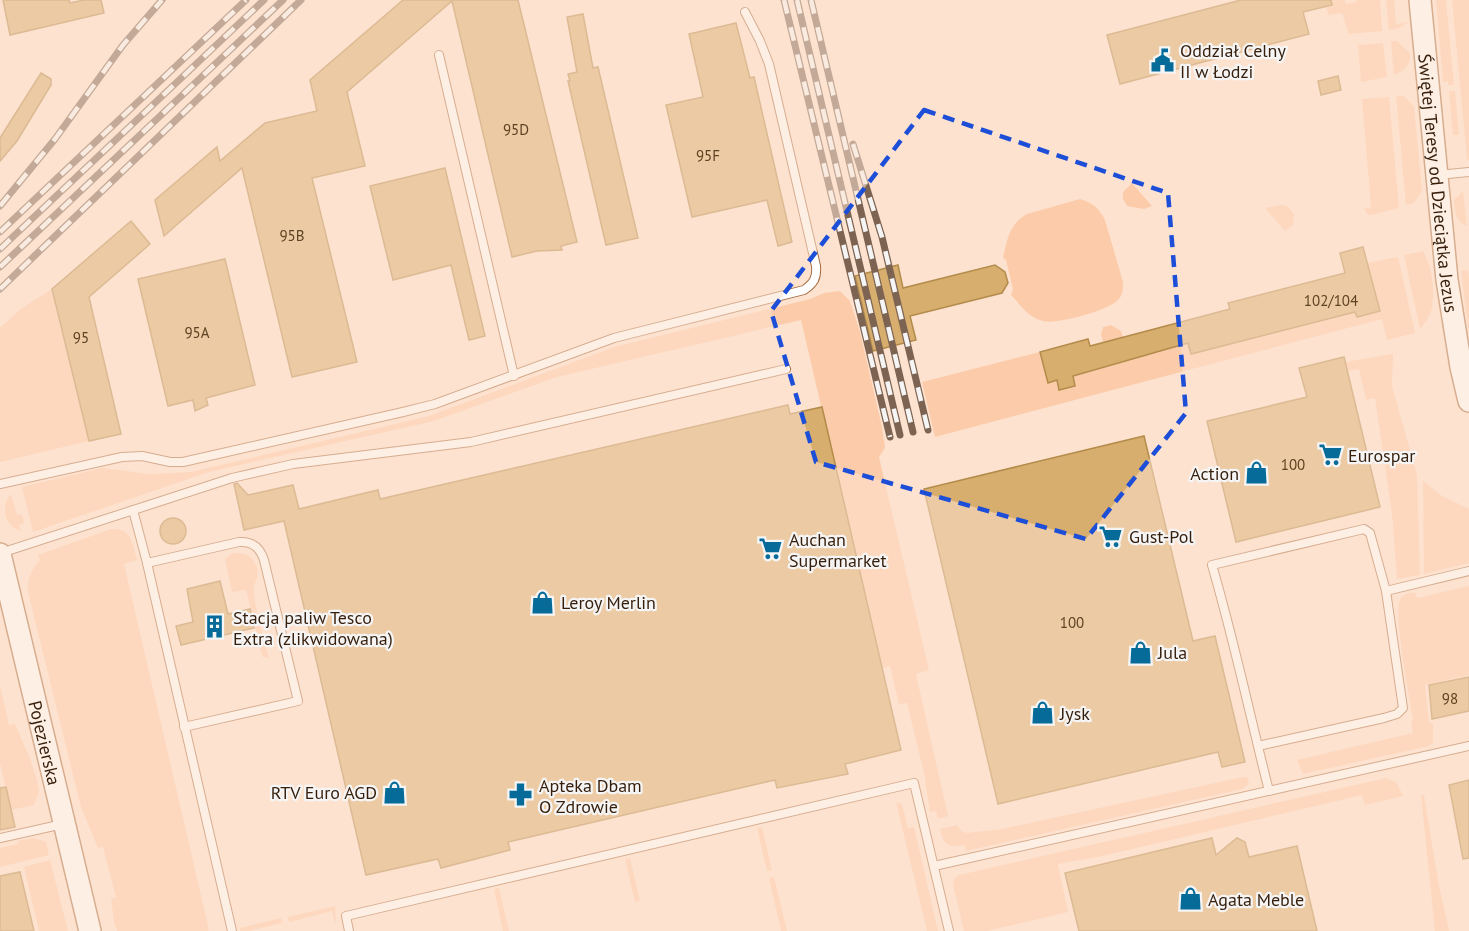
<svg xmlns="http://www.w3.org/2000/svg" width="1469" height="931" font-family="'PT Sans',sans-serif">
  <rect width="100%" height="100%" fill="#fde2d0"/>
  <g fill="#fcccaa">
    <path d="M1325,0H1345L1346,4L1356,2L1357,0H1380L1382,31L1349,34L1342,13L1328,15Z"/>
    <path d="M1386,0H1394L1396,24L1409,22L1397,29L1389,30Z"/>
    <path d="M1436,0H1446L1454,85H1448V81L1443,82Z"/>
    <path d="M1452,0H1469V160L1467,159Z"/>
    <path d="M1391,41H1397L1410,53C1411,64 1405,71 1394,75Z"/>
    <path d="M1383,43L1387,77L1361,82L1358,45Z"/>
    <path d="M1449,91H1455L1459,135H1453Z"/>
    <path d="M1396,96H1404L1414,107L1422,191L1414,203L1406,205Z"/>
    <path d="M1389,97L1399,208L1372,215H1368L1364,209L1371,207L1362,99Z"/>
    <path d="M1132,183L1152,206L1144,209L1127,206L1123,199V192Z"/>
    <path d="M1463,191L1467,226C1455,221 1455,212 1454,200Z"/>
    <path d="M1080,199C1093,203 1099,208 1105,220L1123,282C1123,289 1123,295 1118,300C1110,310 1055,325 1043,321C1027,317 1021,305 1011,295L1013,289L1006,260L1003,258C1007,240 1009,224 1027,214Z"/>
    <path d="M1281,205L1287,206L1294,214L1293,225L1285,231L1265,208Z"/>
    <path d="M1423,251C1432,266 1435,290 1432,308C1430,316 1425,323 1420,329L1404,255Z"/>
    <path d="M1398,257L1415,333L1387,340L1382,319L935,437L922,382L1040,352L1048,382L1057,380L1060,389L1075,385L1073,376L1109,366L1101,334L1103,327L1111,325L1121,331L1123,337L1188,343L1191,354L1355,312L1357,317L1379,311L1367,263Z"/>
    <path d="M1468,270L1469,277V335L1461,271Z"/>
    <path d="M52,289L89,441L0,462V328L22,308Z"/>
    <path d="M840,291L850,301L860,332L882,427L885,448L879,457L929,670L916,674L948,816L938,819L936,811L930,812L924,773L907,703L899,704L890,666L882,668L801,320L557,377L434,421L209,472L33,532L22,487L102,468L150,474L191,472L429,416L614,347L810,299L824,293Z"/>
    <path d="M1393,354L1392,386L1417,475L1420,575L1397,579L1392,514L1375,398L1366,400L1359,369L1347,371L1345,362Z"/>
    <path d="M1423,481L1442,496L1469,509V563L1424,574Z"/>
    <path d="M11,494L17,515L22,514L24,523L19,525L21,531C4,526 0,506 11,494Z"/>
    <path d="M111,529C131,527 133,544 137,560L124,564L209,930L208,931H117L114,922L111,899L116,897L103,847L98,848L81,807L29,596C26,582 30,571 40,560L38,555Z"/>
    <path d="M232,553C242,552 252,555 256,565C261,576 253,582 254,592C255,611 264,639 269,658L263,657L261,652L246,590L232,592L225,559Z"/>
    <path d="M1469,586V675L1425,685L1429,723H1433V743L1429,746L1303,774L1297,760L1413,733L1411,721L1413,720C1410,699 1393,615 1400,600C1403,594 1409,593 1415,592L1417,598Z"/>
    <path d="M0,686L9,725L15,724L29,756L37,780L39,792L34,805L11,810L0,763Z"/>
    <path d="M1243,777H1247L1249,784L1242,789L966,851L965,845C949,849 943,844 940,829L957,825L961,831L967,833L1002,829Z"/>
    <path d="M1386,778L1397,783L1403,796L1365,805L1362,795L1098,857L1058,864L1068,912L987,931H964L953,884L954,879L959,875Z"/>
    <path d="M1421,795H1424L1438,881L1449,931H1435Z"/>
    <path d="M896,802L902,804L908,828L914,827L938,931H927Z"/>
    <path d="M762,827L772,870L767,871L757,828Z"/>
    <path d="M33,838L46,842L49,855L0,867V848L18,844V841Z"/>
    <path d="M630,858L640,901L635,902L625,859Z"/>
    <path d="M50,860L68,931H39L24,867Z"/>
    <path d="M774,877L787,931H781L769,878Z"/>
    <path d="M499,888L509,931H503L494,889Z"/>
    <path d="M335,906L336,925L332,911L289,922L288,917Z"/>
    <path d="M281,918L282,923L249,931H240V928Z"/>
  </g>
  <g fill="#d8ae6e" stroke="#b38b4b" stroke-width="1.5">
    <path d="M3,0H69L70,3L84,0H101L104,13L10,35Z"/>
    <path d="M403,0H518L577,242L561,246L562,250L537,251L512,257L452,1L347,92L365,166L312,178L357,362L292,377L242,168L164,236L155,200L217,147L220,161L265,123L317,111L310,80Z"/>
    <path d="M1241,0H1331L1332,5L1303,12L1309,34L1120,84L1107,35Z"/>
    <path d="M583,14L593,68L598,67L638,238L606,245L568,81H570L568,74L577,72L567,17Z"/>
    <path d="M736,23L750,78L754,77L792,242L778,246L767,200L692,217L666,105L703,97L689,34Z"/>
    <path d="M41,73L51,79V85L17,141L0,161V138Z"/>
    <path d="M1338,76L1341,90L1321,95L1318,81Z"/>
    <path d="M445,168L485,336L469,340L451,265L393,280L370,186Z"/>
    <path d="M131,221L150,244L89,297L121,434L89,441L52,289Z"/>
    <path d="M1363,247L1380,311L1357,317L1355,312L1191,354L1188,343L1073,376L1075,386L1059,390L1057,380L1048,383L1040,352L1088,339L1090,346L1230,309L1228,303L1345,273L1340,253Z"/>
    <path d="M225,259L255,385L206,398L208,405L195,411L193,400L168,406L138,279Z"/>
    <path d="M898,265L903,288L995,265L1005,272L1008,283L1002,293L910,316L916,340L873,351L855,276Z"/>
    <path d="M1344,357L1380,507L1236,542L1207,421L1307,397L1299,368Z"/>
    <path d="M788,405L790,414L822,407L901,750L845,764L848,774L777,788L775,780L508,842L510,850L441,868L438,859L366,875L284,521L244,530L234,484L237,483L248,495L293,485L299,509L378,490L380,499Z"/>
    <path d="M1144,436L1193,641L1215,636L1245,762L1222,767L1218,752L998,804L924,489Z"/>
    <circle cx="173" cy="531" r="13"/>
    <path d="M220,581L228,614L250,609L254,628L181,645L176,626L193,622L187,589Z"/>
    <path d="M1469,677V711L1432,719L1429,685Z"/>
    <path d="M1469,780V858L1463,859L1449,785Z"/>
    <path d="M6,787L15,827L0,830V788Z"/>
    <path d="M1212,838L1216,855L1237,838L1245,842L1249,857L1297,846L1317,931H1079L1065,873Z"/>
    <path d="M20,872L34,931H0V876Z"/>
  </g>
  <g fill="none" stroke-linecap="round" stroke-linejoin="round">
    <defs>
      <g id="lane">
        <path d="M439,55L514,376"/>
        <path d="M1438,175L1469,172"/>
        <path d="M0,484L122,457L142,456L170,462H183L403,412L435,404L614,338L804,290C814,283 817,278 816,266L769,64L760,41L745,12"/>
        <path d="M133,510L147,563L232,931"/>
        <path d="M1,553L232,478L293,464L471,442L786,369"/>
        <path d="M147,563L239,542C253,541 260,548 264,560L298,701L184,727"/>
        <path d="M1386,591L1469,571"/>
        <path d="M1258,746L1384,718L1397,714L1403,708L1386,591L1370,533L1364,529L1212,565C1234,640 1250,716 1269,791"/>
        <path d="M0,838L63,824"/>
        <path d="M934,866L1469,746"/>
        <path d="M349,931L346,916L914,783L949,931"/>
      </g>
      <g id="secondary">
        <path id="s1" d="M1420,0L1447,280L1461,367L1469,401"/>
        <path id="s2" d="M0,554L90,931"/>
      </g>
    </defs>
    <use href="#lane" stroke="#a66d40" stroke-width="10"/>
    <use href="#secondary" stroke="#a66d40" stroke-width="24"/>
    <use href="#lane" stroke="#fff" stroke-width="8"/>
    <use href="#secondary" stroke="#fff" stroke-width="21"/>
    <defs>
      <g id="rail">
        <path d="M784,0L890,437"/>
        <path d="M797,0L900,435"/>
        <path d="M811,0L913,432"/>
        <path d="M853,144L882,237L928,430"/>
        <path d="M0,206L55,139L123,45L162,0"/>
        <path d="M0,232L246,0"/>
        <path d="M0,249L264,0"/>
        <path d="M0,267L283,0"/>
        <path d="M0,289L301,0"/>
      </g>
    </defs>
    <use href="#rail" stroke="#7d6452" stroke-width="7"/>
    <use href="#rail" stroke="#f5f5f5" stroke-width="4.5" stroke-dasharray="14" stroke-linecap="butt"/>
  </g>
  <path d="M0 0H1469V931H0ZM924,110L1168,193L1186,413L1086,539L816,462L771,311Z" fill="#fde2d0" fill-opacity=".55" fill-rule="evenodd"/>
  <path fill="none" stroke="#1d4ed8" stroke-width="4.5" stroke-dasharray="12 8" stroke-linejoin="round" d="M924,110L1168,193L1186,413L1086,539L816,462L771,311Z"/>
  <defs>
    <symbol id="civic-bare" viewBox="-9 -9 18 18"><path d="M-.6-6.5H3V-4.5H.6V-3L4-1V1h2V6H-6V1h2V-1L-.6-3ZM-1.2 2.5V6h2.4V2.5Z" fill="#066b99" stroke="#f5f5f5" stroke-width="2.5" paint-order="stroke"/></symbol>
    <symbol id="supermarket-bare" viewBox="-9 -9 18 18"><path d="M-6-5.5h2.5l.6 2H6L4.5 2H-2.5L-4.4-4H-6ZM-1.5 3.2a1.3 1.3 0 1 0 .1 0ZM3 3.2a1.3 1.3 0 1 0 .1 0Z" fill="#066b99" stroke="#f5f5f5" stroke-width="2.5" paint-order="stroke"/></symbol>
    <symbol id="shop-bare" viewBox="-9 -9 18 18"><path d="M-5-2.5h2.3a2.7 3.5 0 0 1 5.4 0H5L5.5 6h-11ZM-1.5-2.5h3a1.5 2.3 0 0 0-3 0Z" fill="#066b99" stroke="#f5f5f5" stroke-width="2.5" paint-order="stroke"/></symbol>
    <symbol id="building-bare" viewBox="-9 -9 18 18"><path d="M-4-6H4V6H1V3H-1V6H-4ZM-2.5-4.3h1.7v1.8h-1.7ZM.8-4.3h1.7v1.8H.8ZM-2.5-1h1.7V.8h-1.7ZM.8-1h1.7V.8H.8Z" fill="#066b99" stroke="#f5f5f5" stroke-width="2.5" paint-order="stroke"/></symbol>
    <symbol id="pharmacy-bare" viewBox="-9 -9 18 18"><path d="M-2-6h4v4h4v4h-4v4h-4v-4h-4v-4h4Z" fill="#066b99" stroke="#f5f5f5" stroke-width="2.5" paint-order="stroke"/></symbol>
  </defs>
  <g fill-rule="evenodd">
    <use href="#civic-bare" x="1146" y="44" width="33" height="33"/>
    <use href="#supermarket-bare" x="1314" y="438" width="33" height="33"/>
    <use href="#shop-bare" x="1240" y="456" width="33" height="33"/>
    <use href="#supermarket-bare" x="1094" y="520" width="33" height="33"/>
    <use href="#supermarket-bare" x="754" y="532" width="33" height="33"/>
    <use href="#shop-bare" x="526" y="586" width="33" height="33"/>
    <use href="#building-bare" x="198" y="610" width="33" height="33"/>
    <use href="#shop-bare" x="1124" y="636" width="33" height="33"/>
    <use href="#shop-bare" x="1026" y="696" width="33" height="33"/>
    <use href="#shop-bare" x="378" y="776" width="33" height="33"/>
    <use href="#pharmacy-bare" x="504" y="778" width="33" height="33"/>
    <use href="#shop-bare" x="1174" y="882" width="33" height="33"/>
  </g>
  <g text-anchor="middle" dominant-baseline="central" stroke-width="4.5" stroke-linejoin="round" paint-order="stroke">
    <g font-size="15" fill="#5e4224">
      <text x="516" y="129">95D</text>
      <text x="708" y="155">95F</text>
      <text x="292" y="235">95B</text>
      <text x="1331" y="300">102/104</text>
      <text x="197" y="332">95A</text>
      <text x="81" y="337">95</text>
      <text x="1293" y="464">100</text>
      <text x="1072" y="622">100</text>
      <text x="1450" y="698">98</text>
    </g>
    <g font-size="18" fill="#361e0b" stroke="#f5f5f5" text-anchor="start">
      <text x="1180" y="50">Oddział Celny<tspan x="1180" dy="21">II w Łodzi</tspan></text>
      <text x="1348" y="455">Eurospar</text>
      <text x="1239" y="473" text-anchor="end">Action</text>
      <text x="1129" y="536">Gust-Pol</text>
      <text x="789" y="539">Auchan<tspan x="789" dy="21">Supermarket</tspan></text>
      <text x="561" y="602">Leroy Merlin</text>
      <text x="233" y="617">Stacja paliw Tesco<tspan x="233" dy="21">Extra (zlikwidowana)</tspan></text>
      <text x="1158" y="652">Jula</text>
      <text x="1060" y="713">Jysk</text>
      <text x="539" y="785">Apteka Dbam<tspan x="539" dy="21">O Zdrowie</tspan></text>
      <text x="377" y="792" text-anchor="end">RTV Euro AGD</text>
      <text x="1208" y="899">Agata Meble</text>
    </g>
    <g font-size="18" fill="#361e0b" stroke="#f5f5f5">
      <text stroke="none"><textPath href="#s1" startOffset="184">Świętej Teresy od Dzieciątka Jezus</textPath></text>
      <text stroke="none"><textPath href="#s2" startOffset="194">Pojezierska</textPath></text>
    </g>
  </g>
</svg>
